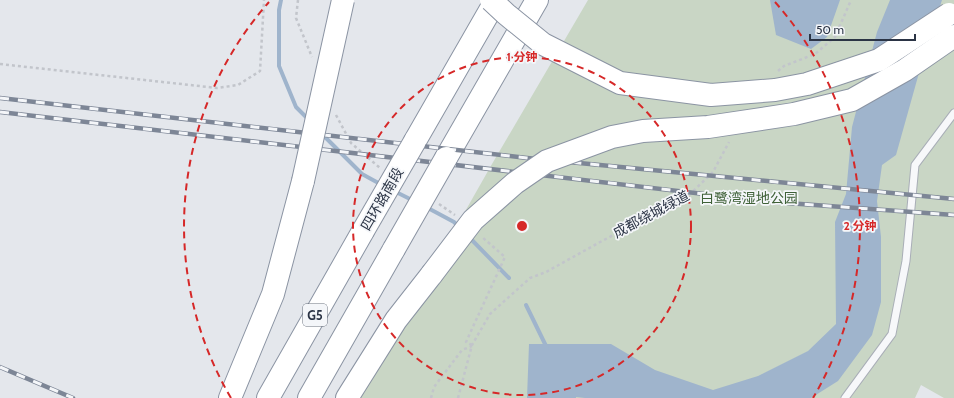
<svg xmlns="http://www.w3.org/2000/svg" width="954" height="398" font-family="Cabin,'Noto Sans SC',sans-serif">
  <rect width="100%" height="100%" fill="#e4e7ec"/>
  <path fill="#c9d6c5" d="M588,0H954V398H944L921,385L915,398H359L492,164Z"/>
  <g fill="#9fb4cc">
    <path d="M770,0H840L827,37L811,49L776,35Z"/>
    <path d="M890,0H942L924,55L896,155L882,165L877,201L881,237V302L872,335L838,381L811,398H585L576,397V398H527L529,344H611L655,370L713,390L758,376L808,351L836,324L835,222L846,194L852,127L877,32Z"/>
  </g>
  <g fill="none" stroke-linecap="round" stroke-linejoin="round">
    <g stroke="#9fb4cc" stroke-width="4">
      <path d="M281,0L279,10V66L296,107L310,121"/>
      <path d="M321,133L362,174L382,185"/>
      <path d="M394,191L414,201"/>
      <path d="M426,207L454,222L459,227"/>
      <path d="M468,236L509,278"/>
      <path d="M526,305L547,348"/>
    </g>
    <defs>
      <path id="lane" d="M845,398L892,334L906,261L915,165L954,113"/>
      <g id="highway">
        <path d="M415,141L496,0"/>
        <path d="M446,158L537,0"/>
        <path d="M230,398L273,294L303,181"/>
        <path d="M268,398L363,231"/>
        <path d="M309,398L394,249"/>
        <path d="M347,398L396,320L432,274"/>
      </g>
    </defs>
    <use href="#lane" stroke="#a9aeb7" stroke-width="9"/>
    <use href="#highway" stroke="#8b94a3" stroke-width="24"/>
    <g stroke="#c2c5cb" stroke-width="2.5" stroke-dasharray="3 3" stroke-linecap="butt">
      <path d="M298,0L296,18L312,57"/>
      <path d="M0,64L217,88L238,85L260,71L264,0"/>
      <path d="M778,71L784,66L815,54L835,37L851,0"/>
      <path d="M336,115L351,143L380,168"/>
      <path d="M439,204L455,215"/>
      <path d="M472,345L466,342L505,257L482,237"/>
      <path d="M431,398L434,387L462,350L472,346"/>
      <path d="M458,398L472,345L490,314L530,278L546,272L602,241L688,196L713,172L729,142"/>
    </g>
    <use href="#lane" stroke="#f7f8fa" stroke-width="7"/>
    <use href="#highway" stroke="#fff" stroke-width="22"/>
    <defs>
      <g id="rail">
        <path d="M0,98L527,158L954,199"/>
        <path d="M0,112L773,202L954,215"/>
        <path d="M0,367L73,398"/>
      </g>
    </defs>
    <use href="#rail" stroke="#7d8696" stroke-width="4.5"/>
    <use href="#rail" stroke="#f4f6f9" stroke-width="3" stroke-dasharray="9" stroke-linecap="butt"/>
    <defs>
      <g id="highway-bridge">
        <path d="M491,0L506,14L543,44L620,83L711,95L775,90L807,84L879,60L949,14"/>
        <path d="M303,181L343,0"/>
        <path d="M363,231L415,141"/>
        <path d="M394,249L446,158"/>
        <path d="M432,274L473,220L515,183L547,161L612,137L643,131L708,127L794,114L852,100L905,70L954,36"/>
      </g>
    </defs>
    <use href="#highway-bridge" stroke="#8b94a3" stroke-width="24" stroke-linecap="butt"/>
    <use href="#highway-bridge" stroke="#fff" stroke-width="22"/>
  </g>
  <g fill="none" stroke="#d62828" stroke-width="2" stroke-dasharray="7 5">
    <circle cx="522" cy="226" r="169"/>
    <path d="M231 398A338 338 0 0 1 269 2M775 2A338 338 0 0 1 813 398"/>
  </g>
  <g text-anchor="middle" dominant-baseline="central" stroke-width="3.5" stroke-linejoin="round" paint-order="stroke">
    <rect fill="#f4f6f9" stroke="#676e7b" stroke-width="1" x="303" y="304" width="24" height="22" rx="3"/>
    <g font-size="13" font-weight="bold" fill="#2b3445">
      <text x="315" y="315">G5</text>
    </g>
    <g font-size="14" fill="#3f6138" stroke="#f4f6f9">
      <text x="749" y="198">白鹭湾湿地公园</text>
    </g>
    <g font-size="14" fill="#2b3445" stroke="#f4f6f9">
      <text transform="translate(382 199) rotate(-60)">四环路南段</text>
      <text transform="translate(651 214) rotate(-28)">成都绕城绿道</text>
    </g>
  </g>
  <circle cx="522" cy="226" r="6" fill="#d62828" stroke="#f4f6f9" stroke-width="2"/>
  <g font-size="12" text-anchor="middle" font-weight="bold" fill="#d62828" stroke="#f4f6f9" stroke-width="3.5" stroke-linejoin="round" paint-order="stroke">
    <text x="522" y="61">1 分钟</text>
    <text x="860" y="230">2 分钟</text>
  </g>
  <path d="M810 34v6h105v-6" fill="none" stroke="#2b3445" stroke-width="2"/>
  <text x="816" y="34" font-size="12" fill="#2b3445" stroke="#f4f6f9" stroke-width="3" paint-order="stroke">50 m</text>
</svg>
